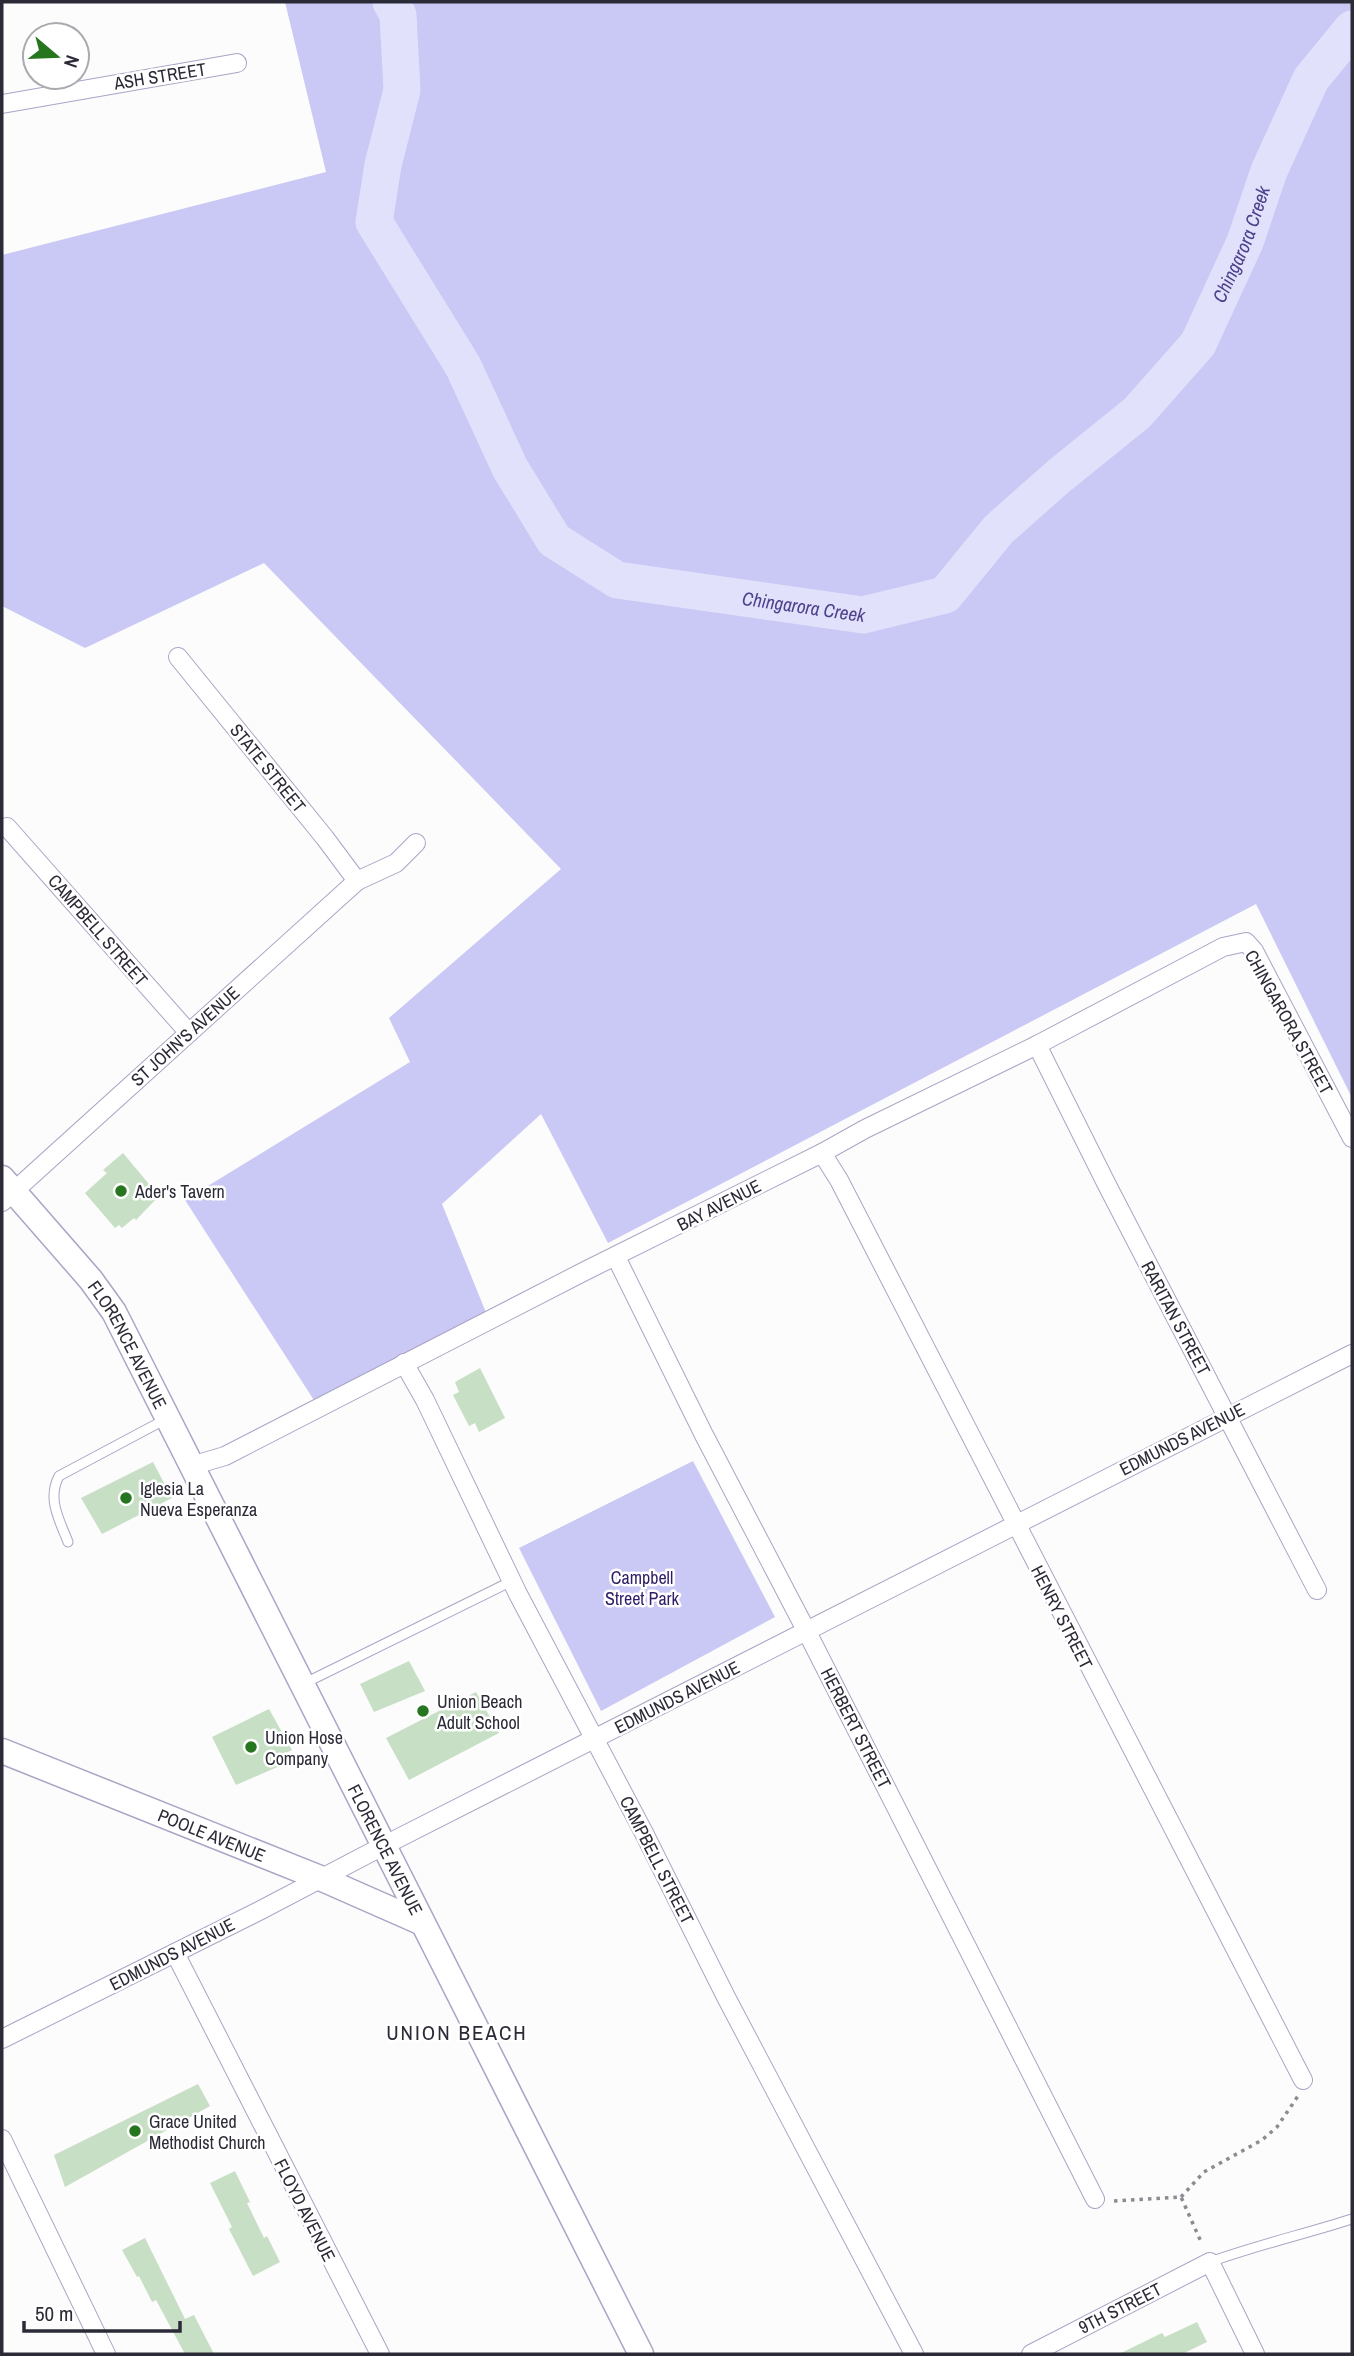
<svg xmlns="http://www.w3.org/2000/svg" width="1354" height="2356" font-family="'Archivo Narrow',sans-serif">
  <rect width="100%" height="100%" fill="#fcfcfc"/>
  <g fill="#cac8f4">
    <path d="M285,2H1352V1098L1256,904L608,1243L541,1114L442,1204L489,1320L319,1408L185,1200L410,1062L389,1018L561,869L264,563L85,648L2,606V255L326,172Z"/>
    <path d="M693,1461L775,1617L601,1711L519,1548Z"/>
  </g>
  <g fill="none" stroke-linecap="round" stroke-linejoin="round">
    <path stroke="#e2e1fc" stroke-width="37" id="s1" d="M391,2L398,15L402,90L383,165L374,222L463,366L510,468L554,540L617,580L863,615L945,595L999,529L1059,476L1137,413L1198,344L1245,242L1269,171L1311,79L1352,29"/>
  </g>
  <g fill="#c7dfc4">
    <path d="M123,1153L159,1196L136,1220L134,1218L122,1228L119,1225L115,1228L85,1193L107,1173L103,1170Z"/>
    <path d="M480,1368L505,1418L479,1432L475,1423L469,1426L453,1395L459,1392L455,1382Z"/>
    <path d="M153,1462L172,1498L102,1534L81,1498Z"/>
    <path d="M409,1661L425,1691L374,1712L360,1684Z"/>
    <path d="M476,1692L499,1733L409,1780L386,1738Z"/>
    <path d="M269,1709L292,1750L286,1753L291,1761L236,1785L212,1737Z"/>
    <path d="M198,2084L210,2106L65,2187L54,2155Z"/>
    <path d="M235,2171L250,2202L247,2203L264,2238L267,2236L280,2262L253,2276L229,2229L232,2227L210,2183Z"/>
    <path d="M145,2238L185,2319L194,2315L214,2354H185L156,2300L152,2302L139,2276L137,2277L122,2250Z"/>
    <path d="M1197,2322L1207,2342L1182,2354H1119L1162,2333L1165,2337Z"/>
  </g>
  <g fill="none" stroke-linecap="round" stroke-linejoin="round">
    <defs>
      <g id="lane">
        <path d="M68,1542C59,1519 47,1499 59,1476L166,1419"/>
        <path d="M303,1684L512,1581"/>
        <path d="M1210,2262C1257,2245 1305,2234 1352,2219"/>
      </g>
      <g id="street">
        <path d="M2,104L237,63"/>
        <path d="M178,657L325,838L357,881"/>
        <path d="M7,827L189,1033"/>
        <path d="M1037,1045L1107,1185L1317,1590"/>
        <path d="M822,1153L839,1180L1303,2080"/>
        <path d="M2,1202L357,881L396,863L416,843"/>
        <path d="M616,1257L704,1435L807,1632L1095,2199"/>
        <path d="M404,1363L425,1400L518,1594L644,1833L726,1997L914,2354"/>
        <path d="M191,1466L225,1456L585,1271L822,1153L865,1129L1037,1045L1223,947L1246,942L1254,951L1352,1138"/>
        <path d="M175,1953L380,2354"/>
        <path d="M2,2039L259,1911L383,1846L1352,1354"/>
        <path d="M2,2139L106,2354"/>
        <path d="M1031,2354L1210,2262L1255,2354"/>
      </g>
      <g id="secondary">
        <path id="s2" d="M2,1178L91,1280L114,1312L641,2354"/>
        <path id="s3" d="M2,1751L320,1878L420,1922"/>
      </g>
    </defs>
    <use href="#lane" stroke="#a7a6c5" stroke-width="11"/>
    <use href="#street" stroke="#a7a6c5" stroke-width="20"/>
    <use href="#secondary" stroke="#a7a6c5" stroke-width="27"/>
    <g stroke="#8b8b92" stroke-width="3.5" stroke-dasharray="3.5 5" stroke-linecap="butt">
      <path d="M1181,2197L1204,2172L1262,2140L1277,2127L1298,2096"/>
      <path d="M1114,2201L1181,2197L1202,2244"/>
    </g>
    <use href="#lane" stroke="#fff" stroke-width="9"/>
    <use href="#street" stroke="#fff" stroke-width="18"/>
    <use href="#secondary" stroke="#fff" stroke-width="24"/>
  </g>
  <g fill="#27761f" stroke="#fff" stroke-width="2.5">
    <circle cx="121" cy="1191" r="7"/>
    <circle cx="126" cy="1498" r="7"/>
    <circle cx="423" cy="1711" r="7"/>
    <circle cx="251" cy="1747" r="7"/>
    <circle cx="135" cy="2131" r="7"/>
  </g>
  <g text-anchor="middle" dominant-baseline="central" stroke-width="5" stroke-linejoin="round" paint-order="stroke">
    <g font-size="18" fill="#2b2b37" stroke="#fff">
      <text transform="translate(160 76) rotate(-9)">ASH STREET</text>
      <text transform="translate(268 768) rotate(51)">STATE STREET</text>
      <text transform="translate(98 930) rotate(49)">CAMPBELL STREET</text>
      <text transform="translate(1289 1022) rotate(61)">CHINGARORA STREET</text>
      <text transform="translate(185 1036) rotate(-42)">ST JOHN'S AVENUE</text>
      <text transform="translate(719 1205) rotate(-27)">BAY AVENUE</text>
      <text transform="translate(1176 1318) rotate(62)">RARITAN STREET</text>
      <text stroke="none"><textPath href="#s2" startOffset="210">FLORENCE AVENUE</textPath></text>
      <text transform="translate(1182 1439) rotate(-27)">EDMUNDS AVENUE</text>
      <text transform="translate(1062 1617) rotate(63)">HENRY STREET</text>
      <text transform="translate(677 1697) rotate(-27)">EDMUNDS AVENUE</text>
      <text transform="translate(856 1728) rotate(63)">HERBERT STREET</text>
      <text stroke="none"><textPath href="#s3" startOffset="226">POOLE AVENUE</textPath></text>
      <text stroke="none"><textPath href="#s2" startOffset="777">FLORENCE AVENUE</textPath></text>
      <text transform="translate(657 1860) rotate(63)">CAMPBELL STREET</text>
      <text transform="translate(172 1954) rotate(-27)">EDMUNDS AVENUE</text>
      <text transform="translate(305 2210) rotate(63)">FLOYD AVENUE</text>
      <text transform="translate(1120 2308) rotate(-27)">9TH STREET</text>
    </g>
    <g font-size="18" fill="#2b2b37" stroke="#fff" text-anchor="start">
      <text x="135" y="1191">Ader's Tavern</text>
      <text x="140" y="1488">Iglesia La<tspan x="140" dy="21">Nueva Esperanza</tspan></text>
      <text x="437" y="1701">Union Beach<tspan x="437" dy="21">Adult School</tspan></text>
      <text x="265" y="1737">Union Hose<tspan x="265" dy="21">Company</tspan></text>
      <text x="149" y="2121">Grace United<tspan x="149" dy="21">Methodist Church</tspan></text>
    </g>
    <g font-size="18" fill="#2f1e66" stroke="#fff">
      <text x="642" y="1577">Campbell<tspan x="642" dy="21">Street Park</tspan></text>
    </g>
    <g font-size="19" font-style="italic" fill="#4d418c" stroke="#fff">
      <text stroke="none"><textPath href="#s1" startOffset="1465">Chingarora Creek</textPath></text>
      <text stroke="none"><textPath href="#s1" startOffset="854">Chingarora Creek</textPath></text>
    </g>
    <g font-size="21" letter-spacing="2" fill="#2b2b37" stroke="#fff">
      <text x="457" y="2032">UNION BEACH</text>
    </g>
  </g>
  <rect width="1354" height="2356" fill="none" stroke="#2b2b37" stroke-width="7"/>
  <g transform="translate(56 56) rotate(109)"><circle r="33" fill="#ffffff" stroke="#aaaaaf" stroke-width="2"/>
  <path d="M0-5L12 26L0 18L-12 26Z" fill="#27761f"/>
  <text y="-10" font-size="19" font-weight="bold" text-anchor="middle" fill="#2b2b37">N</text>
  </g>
  <path d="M24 2321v10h156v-10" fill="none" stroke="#2b2b37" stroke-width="3.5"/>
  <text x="35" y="2321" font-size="21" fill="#2b2b37" stroke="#ffffff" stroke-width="5" paint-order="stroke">50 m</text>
</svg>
